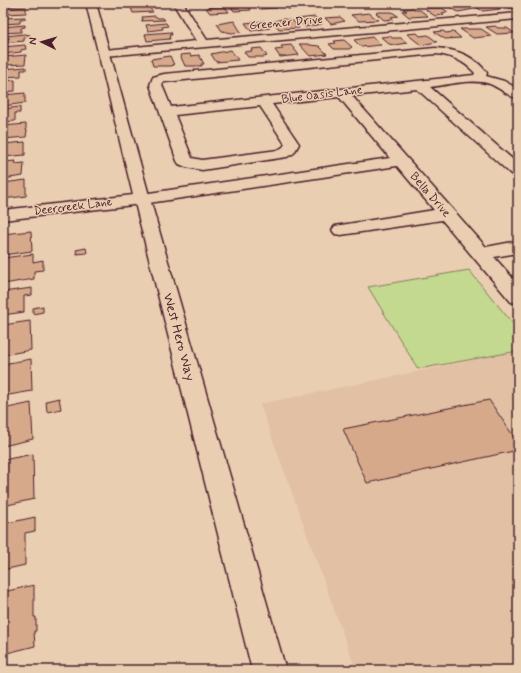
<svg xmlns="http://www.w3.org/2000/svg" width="521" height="673" font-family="Mynerve,sans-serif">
  <rect width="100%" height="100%" fill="#eaceb1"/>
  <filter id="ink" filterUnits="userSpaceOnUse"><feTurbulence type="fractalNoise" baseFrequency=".025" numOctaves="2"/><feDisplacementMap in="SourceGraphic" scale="8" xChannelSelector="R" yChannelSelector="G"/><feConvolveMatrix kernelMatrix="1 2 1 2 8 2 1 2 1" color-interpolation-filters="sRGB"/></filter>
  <g filter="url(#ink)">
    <path fill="#e1c0a4" d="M518,351V670H356L260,404Z"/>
    <path fill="#c2d98f" stroke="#867c5d" d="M469,270L518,330V351L418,369L368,287Z"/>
    <g fill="#d7a98b" stroke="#4a1f2b">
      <path d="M6,3H24V5L3,7V4Z"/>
      <path d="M125,3H144V5H122Z"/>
      <path d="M255,3L273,4L277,8L260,9Z"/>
      <path d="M282,3H299L304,8L288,9Z"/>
      <path d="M309,3H328L329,5L312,6Z"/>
      <path d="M464,3L474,9L458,12L447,5Z"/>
      <path d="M500,3H517L518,5L514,6L517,8H509Z"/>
      <path d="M492,4L500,9L483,11L474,6Z"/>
      <path d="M230,5L248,6L251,10L234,11Z"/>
      <path d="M148,6L153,12L133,13L131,8Z"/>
      <path d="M26,7V13L6,14L9,11L3,12V9Z"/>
      <path d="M217,7H225L229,12L210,13L206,8Z"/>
      <path d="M413,8L416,10H420L428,16L409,17L402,11H407L403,9Z"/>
      <path d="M428,8H442L448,12L442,13L444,15L435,16L426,10Z"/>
      <path d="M378,12H392L398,16L391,17L393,19L384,20L376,13Z"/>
      <path d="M369,13L378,20L359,21L351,15Z"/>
      <path d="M155,16L158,18H163L165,20L141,21L143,20L142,17Z"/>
      <path d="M25,17V19H20V23L3,24V18Z"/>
      <path d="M315,17L322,24L305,27L297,19Z"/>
      <path d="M340,17L345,21L331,24L325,18Z"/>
      <path d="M278,20L284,19L293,21L299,28L279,29L273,22Z"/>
      <path d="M234,21L241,32L232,33L222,31L217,24Z"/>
      <path d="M264,21L270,28L251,31L245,23Z"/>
      <path d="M166,23L168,26L162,27L163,29L148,31L146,25Z"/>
      <path d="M25,25V27L21,28V32L3,33V27Z"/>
      <path d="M495,26L498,28H507L514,33L497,34L486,27Z"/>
      <path d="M460,29H481L492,36L473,38Z"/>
      <path d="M443,31L446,33L454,32L461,38L445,39L434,32Z"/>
      <path d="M171,32L172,35H169L170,39L147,41L145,34Z"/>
      <path d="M417,33L420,36L428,35L437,42L421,45L407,34Z"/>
      <path d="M24,34L30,35V37L24,38V41L3,43V40L9,39V38H6V36Z"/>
      <path d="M390,36L392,38H401L407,43L394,45L389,44L381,37Z"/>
      <path d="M372,37L381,45L361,47L354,40Z"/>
      <path d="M344,40L352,47L349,49H334L329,44L336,43L334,41Z"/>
      <path d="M299,44H308L310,45L319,46L327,54L310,56Z"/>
      <path d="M25,45L26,49L21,50V52L3,54V47Z"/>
      <path d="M291,45L299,55L280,57L275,50L283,49L281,46Z"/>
      <path d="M261,48L267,56L264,57H248L244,52L252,51L251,49Z"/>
      <path d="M231,50L238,60L216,62L211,54Z"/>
      <path d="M190,54L191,56L199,55L204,64H201L202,66H185L180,55Z"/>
      <path d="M26,55L25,64L5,65V63L8,62V61H3V57Z"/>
      <path d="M170,56L174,65L171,66H153L151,59Z"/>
      <path d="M26,67V70H21V76L3,77V69Z"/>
      <path d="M15,80V91L3,92V81Z"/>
      <path d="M25,93V103L3,106V101L6,100V98H3V95Z"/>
      <path d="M20,107V113H15V121L3,122V109Z"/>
      <path d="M26,124V130H27L26,137L3,139V126Z"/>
      <path d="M25,142V155L3,157L4,148H3V144Z"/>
      <path d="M16,161L15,164L24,163L23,176L3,179V162Z"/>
      <path d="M26,180V196L3,199V183Z"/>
      <path d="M31,231L32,251L3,255V234Z"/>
      <path d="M86,248L87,253L77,254L76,250Z"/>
      <path d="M33,254V262L43,260V270L34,271V279L3,284V258Z"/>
      <path d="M32,288V295L24,296V312L3,315V292Z"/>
      <path d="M43,306V312L33,314V308Z"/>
      <path d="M30,321L31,350L3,355V325Z"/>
      <path d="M31,359L32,391L3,396V364Z"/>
      <path d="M59,398L61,409L47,412L46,401Z"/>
      <path d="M489,400L518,443V450L367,483L343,429Z"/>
      <path d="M31,403L33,439L3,446V409Z"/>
      <path d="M33,454L34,499L3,506V460Z"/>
      <path d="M35,517V531L25,533V565L3,570V524Z"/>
      <path d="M34,585V617H36V631H34L35,646L3,654V592Z"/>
    </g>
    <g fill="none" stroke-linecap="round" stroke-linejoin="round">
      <defs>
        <g id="minor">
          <path d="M173,3H183L207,40L518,13V19L105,56L101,55L99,53L101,51L105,50L196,41Z"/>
          <path d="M435,48C455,49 475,56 487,73L486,76L504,81L518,89V99C508,96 500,88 490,84C472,78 449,85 430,87L518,164V177L512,175L417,89L352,96L486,247L518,241V253L494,257L518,284V303L511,302L442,220L341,235L335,234L332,230L335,226L341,225L434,210L397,166L142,204L3,220V210L142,194L390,158L339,97L272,104L299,144L294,153L287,157L202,170L186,167L179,164L177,161L150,85L153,77L164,74ZM435,54C451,55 464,61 475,73L474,75L171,107L162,85L163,82H165ZM260,106L285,144L283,147L278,150L202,160L192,158L175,115Z"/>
        </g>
        <path id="major" d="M86,3H96L150,199L286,670H252L134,199Z"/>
      </defs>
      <use href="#minor" stroke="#4a1f2b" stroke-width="3"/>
      <use href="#major" stroke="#4a1f2b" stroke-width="3"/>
      <use href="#minor" fill="#eaceb1" fill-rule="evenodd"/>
      <use href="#major" fill="#eaceb1" fill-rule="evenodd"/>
    </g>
  </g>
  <g text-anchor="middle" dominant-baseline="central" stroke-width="3" stroke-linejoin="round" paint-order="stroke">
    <g font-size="12" fill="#4a1f2b" stroke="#eaceb1">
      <text transform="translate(286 23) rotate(-5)">Greener Drive</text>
      <text transform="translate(322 95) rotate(-7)">Blue Oasis Lane</text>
      <text transform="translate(430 195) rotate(49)">Bella Drive</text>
      <text transform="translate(73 207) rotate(-7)">Deercreek Lane</text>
    </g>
    <g font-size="14" fill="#4a1f2b" stroke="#eaceb1">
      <text transform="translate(179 337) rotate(75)">West Hero Way</text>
    </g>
  </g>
  <rect width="521" height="673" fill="none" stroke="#eaceb1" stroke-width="16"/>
  <rect x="8" y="8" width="505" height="657" fill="none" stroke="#4a1f2b" stroke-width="1.5" filter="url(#ink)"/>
  <g transform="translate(42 42) rotate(275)" stroke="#eaceb1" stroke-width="3" paint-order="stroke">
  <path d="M0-3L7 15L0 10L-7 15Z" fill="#4a1f2b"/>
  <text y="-6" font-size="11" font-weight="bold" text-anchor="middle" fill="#4a1f2b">N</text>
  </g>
</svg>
